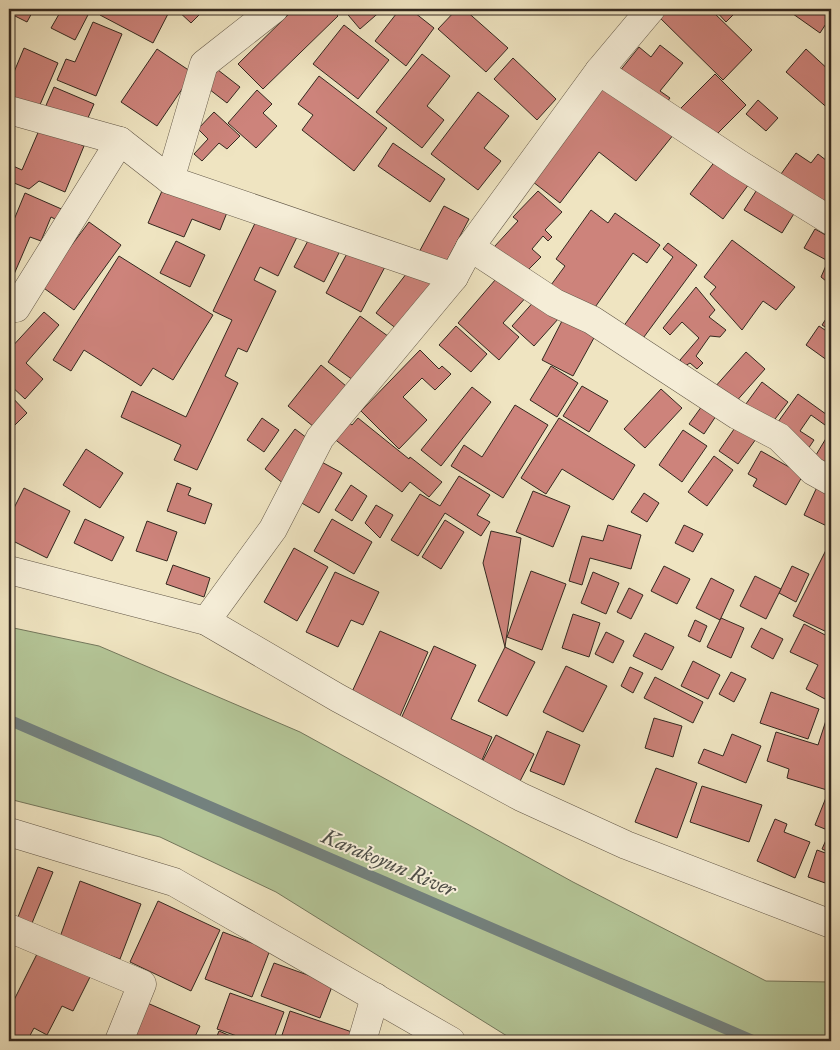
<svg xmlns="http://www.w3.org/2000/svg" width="840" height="1050" font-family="'IM FELL Great Primer',serif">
  <rect width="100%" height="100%" fill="#efe4c1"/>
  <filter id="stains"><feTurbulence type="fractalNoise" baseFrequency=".004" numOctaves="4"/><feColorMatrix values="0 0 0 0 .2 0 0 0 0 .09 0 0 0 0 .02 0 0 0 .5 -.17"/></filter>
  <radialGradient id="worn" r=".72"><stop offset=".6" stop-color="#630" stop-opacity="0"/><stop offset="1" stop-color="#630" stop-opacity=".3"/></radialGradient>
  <path fill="#b4c597" stroke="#74775c" d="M9,627L99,646L300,732L573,882L766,981L831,982V1041H515L276,892L160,837L9,799Z"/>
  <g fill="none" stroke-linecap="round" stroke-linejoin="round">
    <path stroke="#73817e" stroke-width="11" d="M9,720L754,1041"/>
  </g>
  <g fill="#cd837b" stroke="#342920">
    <path d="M9,9H34L27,22L9,13Z"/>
    <path d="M62,9H86L90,11L75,40L51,28Z"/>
    <path d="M104,9H162L169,12L153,43L100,15Z"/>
    <path d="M176,9H205L191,23Z"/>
    <path d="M294,9H331L338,16L263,89L238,64Z"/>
    <path d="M343,9H383L360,29Z"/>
    <path d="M400,9H410L434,28L406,66L375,41Z"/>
    <path d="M457,9H464L508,48L486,72L438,29Z"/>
    <path d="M661,9H710L752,50L723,80L656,14Z"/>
    <path d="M714,9H739L726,22Z"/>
    <path d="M786,9H831V16L820,33Z"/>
    <path d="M93,22L122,34L96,96L57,80L66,59L75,62Z"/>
    <path d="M344,25L389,60L358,99L313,64Z"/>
    <path d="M660,45L683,63L660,91L670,98L663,107L619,72L639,47L651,57Z"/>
    <path d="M24,48L58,63L36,114L9,102V84Z"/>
    <path d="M157,49L193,73L157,126L121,102Z"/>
    <path d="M806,49L831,72V111L786,72Z"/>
    <path d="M422,54L450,76L427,106L444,120L422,148L376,112Z"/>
    <path d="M513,58L556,99L537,120L494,79Z"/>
    <path d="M218,70L240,87L227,103L205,86Z"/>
    <path d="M715,74L746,105L709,142L678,111Z"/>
    <path d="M319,76L387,128L354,171L302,130L313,115L298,104Z"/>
    <path d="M604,80L674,134L636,181L599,152L560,203L528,178Z"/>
    <path d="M54,87L94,104L84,127L44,110Z"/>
    <path d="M257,90L272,104L263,113L277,126L256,148L228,123Z"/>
    <path d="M478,92L509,116L484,148L501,161L478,190L431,154Z"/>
    <path d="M758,100L778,118L766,131L746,114Z"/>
    <path d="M214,112L240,136L227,149L219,143L202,161L194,154L208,139L198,129Z"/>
    <path d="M40,128L84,146L65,192L39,181L29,189L9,181L13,166L22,170Z"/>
    <path d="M393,143L445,179L430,202L378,166Z"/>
    <path d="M796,153L811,163L818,154L831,164V211L781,174Z"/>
    <path d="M719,156L752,180L723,219L690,194Z"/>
    <path d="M165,184L228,210L220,230L192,219L184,237L148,223Z"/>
    <path d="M758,188L795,212L782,233L744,210Z"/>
    <path d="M538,191L562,212L545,230L552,237L548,241L543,236L532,249L541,257L524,274L494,247L518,221L513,217Z"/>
    <path d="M25,193L66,211L61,222L51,217L41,241L30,237L9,286V226L11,227Z"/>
    <path d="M444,206L469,219L443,268L418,254Z"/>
    <path d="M591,210L608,223L615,213L660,245L647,263L633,253L591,313L551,285L565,266L556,259Z"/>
    <path d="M257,219L297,237L278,276L260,267L254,280L276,291L247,352L238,348L225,376L238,383L197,470L174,460L181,445L121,417L132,391L186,417L232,320L213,311Z"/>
    <path d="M89,222L121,245L74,310L41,286Z"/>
    <path d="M815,229L831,238V285L821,277L828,261L804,248Z"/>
    <path d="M311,235L340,251L324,282L294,267Z"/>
    <path d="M732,240L795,287L776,310L763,301L742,330L710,294L716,287L704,277Z"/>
    <path d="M176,241L205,255L190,287L160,273Z"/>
    <path d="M668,243L697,265L641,341L623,327L673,257L663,249Z"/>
    <path d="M351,246L386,265L361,312L326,293Z"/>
    <path d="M119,256L213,315L173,380L153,368L141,386L84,350L71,371L53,360Z"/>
    <path d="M410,269L432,285L397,329L376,313Z"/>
    <path d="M502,272L528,295L503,323L519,337L499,360L458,323Z"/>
    <path d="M696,287L715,310L709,317L726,330L720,337L710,336L705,343L696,356L703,363L697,369L690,363L685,366L680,360L699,338L682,322L670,335L663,328Z"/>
    <path d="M537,298L559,318L534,346L512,326Z"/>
    <path d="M831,311V331L822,325Z"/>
    <path d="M44,312L59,325L26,363L43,379L25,399L9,384V350Z"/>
    <path d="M360,316L392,339L360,385L328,362Z"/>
    <path d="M563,319L595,336L573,376L542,360Z"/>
    <path d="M456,326L487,354L471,372L439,345Z"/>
    <path d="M819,326L831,334V363L806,345Z"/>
    <path d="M420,350L439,369L442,366L451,374L435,390L422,378L403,397L427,420L399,449L361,411Z"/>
    <path d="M746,352L765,369L733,405L714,388Z"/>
    <path d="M321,365L352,391L319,431L288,406Z"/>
    <path d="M551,366L578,383L557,417L530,400Z"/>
    <path d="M762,382L788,402L769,427L743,408Z"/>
    <path d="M582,386L608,401L589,432L563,416Z"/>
    <path d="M472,387L491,402L441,466L421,450Z"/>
    <path d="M661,389L682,408L645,448L624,429Z"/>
    <path d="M9,394L27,413L9,431Z"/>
    <path d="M798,394L830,417L825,425L811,415L800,431L814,440L806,452L773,429Z"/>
    <path d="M515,405L548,425L503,498L451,466L464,445L482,457Z"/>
    <path d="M702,406L716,416L704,434L689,424Z"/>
    <path d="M342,417L352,425L358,418L409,459L410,457L442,482L429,497L410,482L402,492L328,434Z"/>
    <path d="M262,418L279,430L264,452L247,440Z"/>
    <path d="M559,418L635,465L613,500L562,469L546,494L521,478Z"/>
    <path d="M741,419L761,432L738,464L719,451Z"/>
    <path d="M295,429L315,444L284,484L265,469Z"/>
    <path d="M683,430L707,446L682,482L659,465Z"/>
    <path d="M831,430V471L813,460Z"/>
    <path d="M86,449L123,473L100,508L63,485Z"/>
    <path d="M761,451L803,475L786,505L753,486L757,479L748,474Z"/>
    <path d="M714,456L733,470L707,506L688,492Z"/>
    <path d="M316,459L342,473L319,513L293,498Z"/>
    <path d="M459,476L490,495L477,515L490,522L481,536L445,513L418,556L391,540L420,494L440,506Z"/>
    <path d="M177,483L191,488L188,495L212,504L205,524L167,511Z"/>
    <path d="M351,485L367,496L352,521L335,510Z"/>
    <path d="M817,487L831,495V528L804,515Z"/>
    <path d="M24,488L70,511L47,558L9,539V518Z"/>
    <path d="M533,491L570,506L553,547L516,532Z"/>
    <path d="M644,493L659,503L647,522L631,512Z"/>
    <path d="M376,505L393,515L380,538L365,523Z"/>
    <path d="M85,519L124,537L112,561L74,543Z"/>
    <path d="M332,519L372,542L354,574L314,551Z"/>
    <path d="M445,520L464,532L441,569L422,557Z"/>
    <path d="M147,521L177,532L167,561L136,551Z"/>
    <path d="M608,525L641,535L631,569L590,558L582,585L569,581L582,536L603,541Z"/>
    <path d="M684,525L703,534L693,552L675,543Z"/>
    <path d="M491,531L521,538L505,647L483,563Z"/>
    <path d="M831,540V634L793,616Z"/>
    <path d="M294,548L328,567L297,621L264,602Z"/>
    <path d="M173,565L210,578L204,597L166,584Z"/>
    <path d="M664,566L690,579L677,604L651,591Z"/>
    <path d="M792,566L809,574L796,602L779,593Z"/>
    <path d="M531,571L566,584L542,650L507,637Z"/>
    <path d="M335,572L379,592L363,625L351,620L338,647L306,632Z"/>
    <path d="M593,572L619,583L606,614L581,603Z"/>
    <path d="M755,576L781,589L766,619L740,606Z"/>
    <path d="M711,578L734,590L720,620L696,608Z"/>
    <path d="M629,588L643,595L631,619L617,612Z"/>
    <path d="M573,614L600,623L589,657L562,648Z"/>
    <path d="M721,618L744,628L731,658L707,647Z"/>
    <path d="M695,620L707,626L700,642L688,636Z"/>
    <path d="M804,624L831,638V687L825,699L806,689L818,665L790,652Z"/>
    <path d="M761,628L783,639L773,659L751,647Z"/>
    <path d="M380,631L428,652L400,716L351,694Z"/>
    <path d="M606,632L624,641L613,663L595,654Z"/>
    <path d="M645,633L674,647L662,670L633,656Z"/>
    <path d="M434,646L476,665L451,719L492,737L482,760L399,723Z"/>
    <path d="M505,647L535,662L507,716L478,701Z"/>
    <path d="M693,661L720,675L708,699L681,686Z"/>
    <path d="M566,666L607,686L583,732L543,712Z"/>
    <path d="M630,667L643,673L633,693L621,686Z"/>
    <path d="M731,672L746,679L734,702L719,694Z"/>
    <path d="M655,677L703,702L693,723L644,698Z"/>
    <path d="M771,692L819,709L808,739L760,723Z"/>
    <path d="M831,705V778L827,790L787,778L789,769L767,761L776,732L818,745Z"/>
    <path d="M654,718L682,726L673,757L645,748Z"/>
    <path d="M547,731L580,745L564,785L530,771Z"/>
    <path d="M732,734L761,746L746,783L698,763L704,749L723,756Z"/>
    <path d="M496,735L534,754L518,785L480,766Z"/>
    <path d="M656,768L697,783L677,838L635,822Z"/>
    <path d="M702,786L762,805L749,842L690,822Z"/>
    <path d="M829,790L831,791V853L822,849L830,831L815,825Z"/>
    <path d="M775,819L787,824L784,832L810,842L795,878L757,861Z"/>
    <path d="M817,850L831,855V885L808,877Z"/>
    <path d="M38,867L53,872L30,928L16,922Z"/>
    <path d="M80,881L141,904L120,959L60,937Z"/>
    <path d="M158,901L220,930L191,991L130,962Z"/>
    <path d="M223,932L270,950L252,997L205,979Z"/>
    <path d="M40,948L90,977L73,1011L62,1006L47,1035L34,1028L27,1041H9V1010Z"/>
    <path d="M274,963L333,984L320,1018L261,996Z"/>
    <path d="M230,993L284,1012L273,1041H251L217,1029Z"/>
    <path d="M145,1002L200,1026L193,1041H128Z"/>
    <path d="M290,1011L355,1033L352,1041H280Z"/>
    <path d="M219,1031L242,1041H215Z"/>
  </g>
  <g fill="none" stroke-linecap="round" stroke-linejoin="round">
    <defs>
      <g id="pedestrian">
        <path d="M170,180L454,277"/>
        <path d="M470,247L555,303L592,320L737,415L779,437L813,471L831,481"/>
      </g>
      <g id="minor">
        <path d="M599,71L739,164L831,221"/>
        <path d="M9,110L120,141L170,180L204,64L274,9"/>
        <path d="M16,308L120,141"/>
        <path d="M9,570L206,621L338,698L521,797L626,845L831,924"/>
        <path d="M206,621L273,529L320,438L454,277L470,247L599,71L651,9"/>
        <path d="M9,832L174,882L451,1041"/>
        <path d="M9,928L142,984L119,1041"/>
        <path d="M362,1041L375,997"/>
      </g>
    </defs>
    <use href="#pedestrian" stroke="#635848" stroke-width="29"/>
    <use href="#minor" stroke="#635848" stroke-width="29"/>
    <use href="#pedestrian" stroke="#f5edd7" stroke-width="28"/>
    <use href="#minor" stroke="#f5edd7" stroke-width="28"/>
  </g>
  <g text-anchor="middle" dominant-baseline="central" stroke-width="4" stroke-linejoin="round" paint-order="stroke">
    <g font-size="21" font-style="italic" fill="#4e4e47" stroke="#f5edd7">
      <text transform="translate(389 863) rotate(23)">Karakoyun River</text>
    </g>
  </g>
  <rect width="840" height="1050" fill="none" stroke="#efe4c1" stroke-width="30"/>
  <rect x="10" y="10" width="820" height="1030" fill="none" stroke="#342920" stroke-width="2.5"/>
  <rect x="15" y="15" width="810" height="1020" fill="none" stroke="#342920"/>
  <rect width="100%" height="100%" filter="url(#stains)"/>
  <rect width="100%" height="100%" fill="url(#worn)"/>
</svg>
